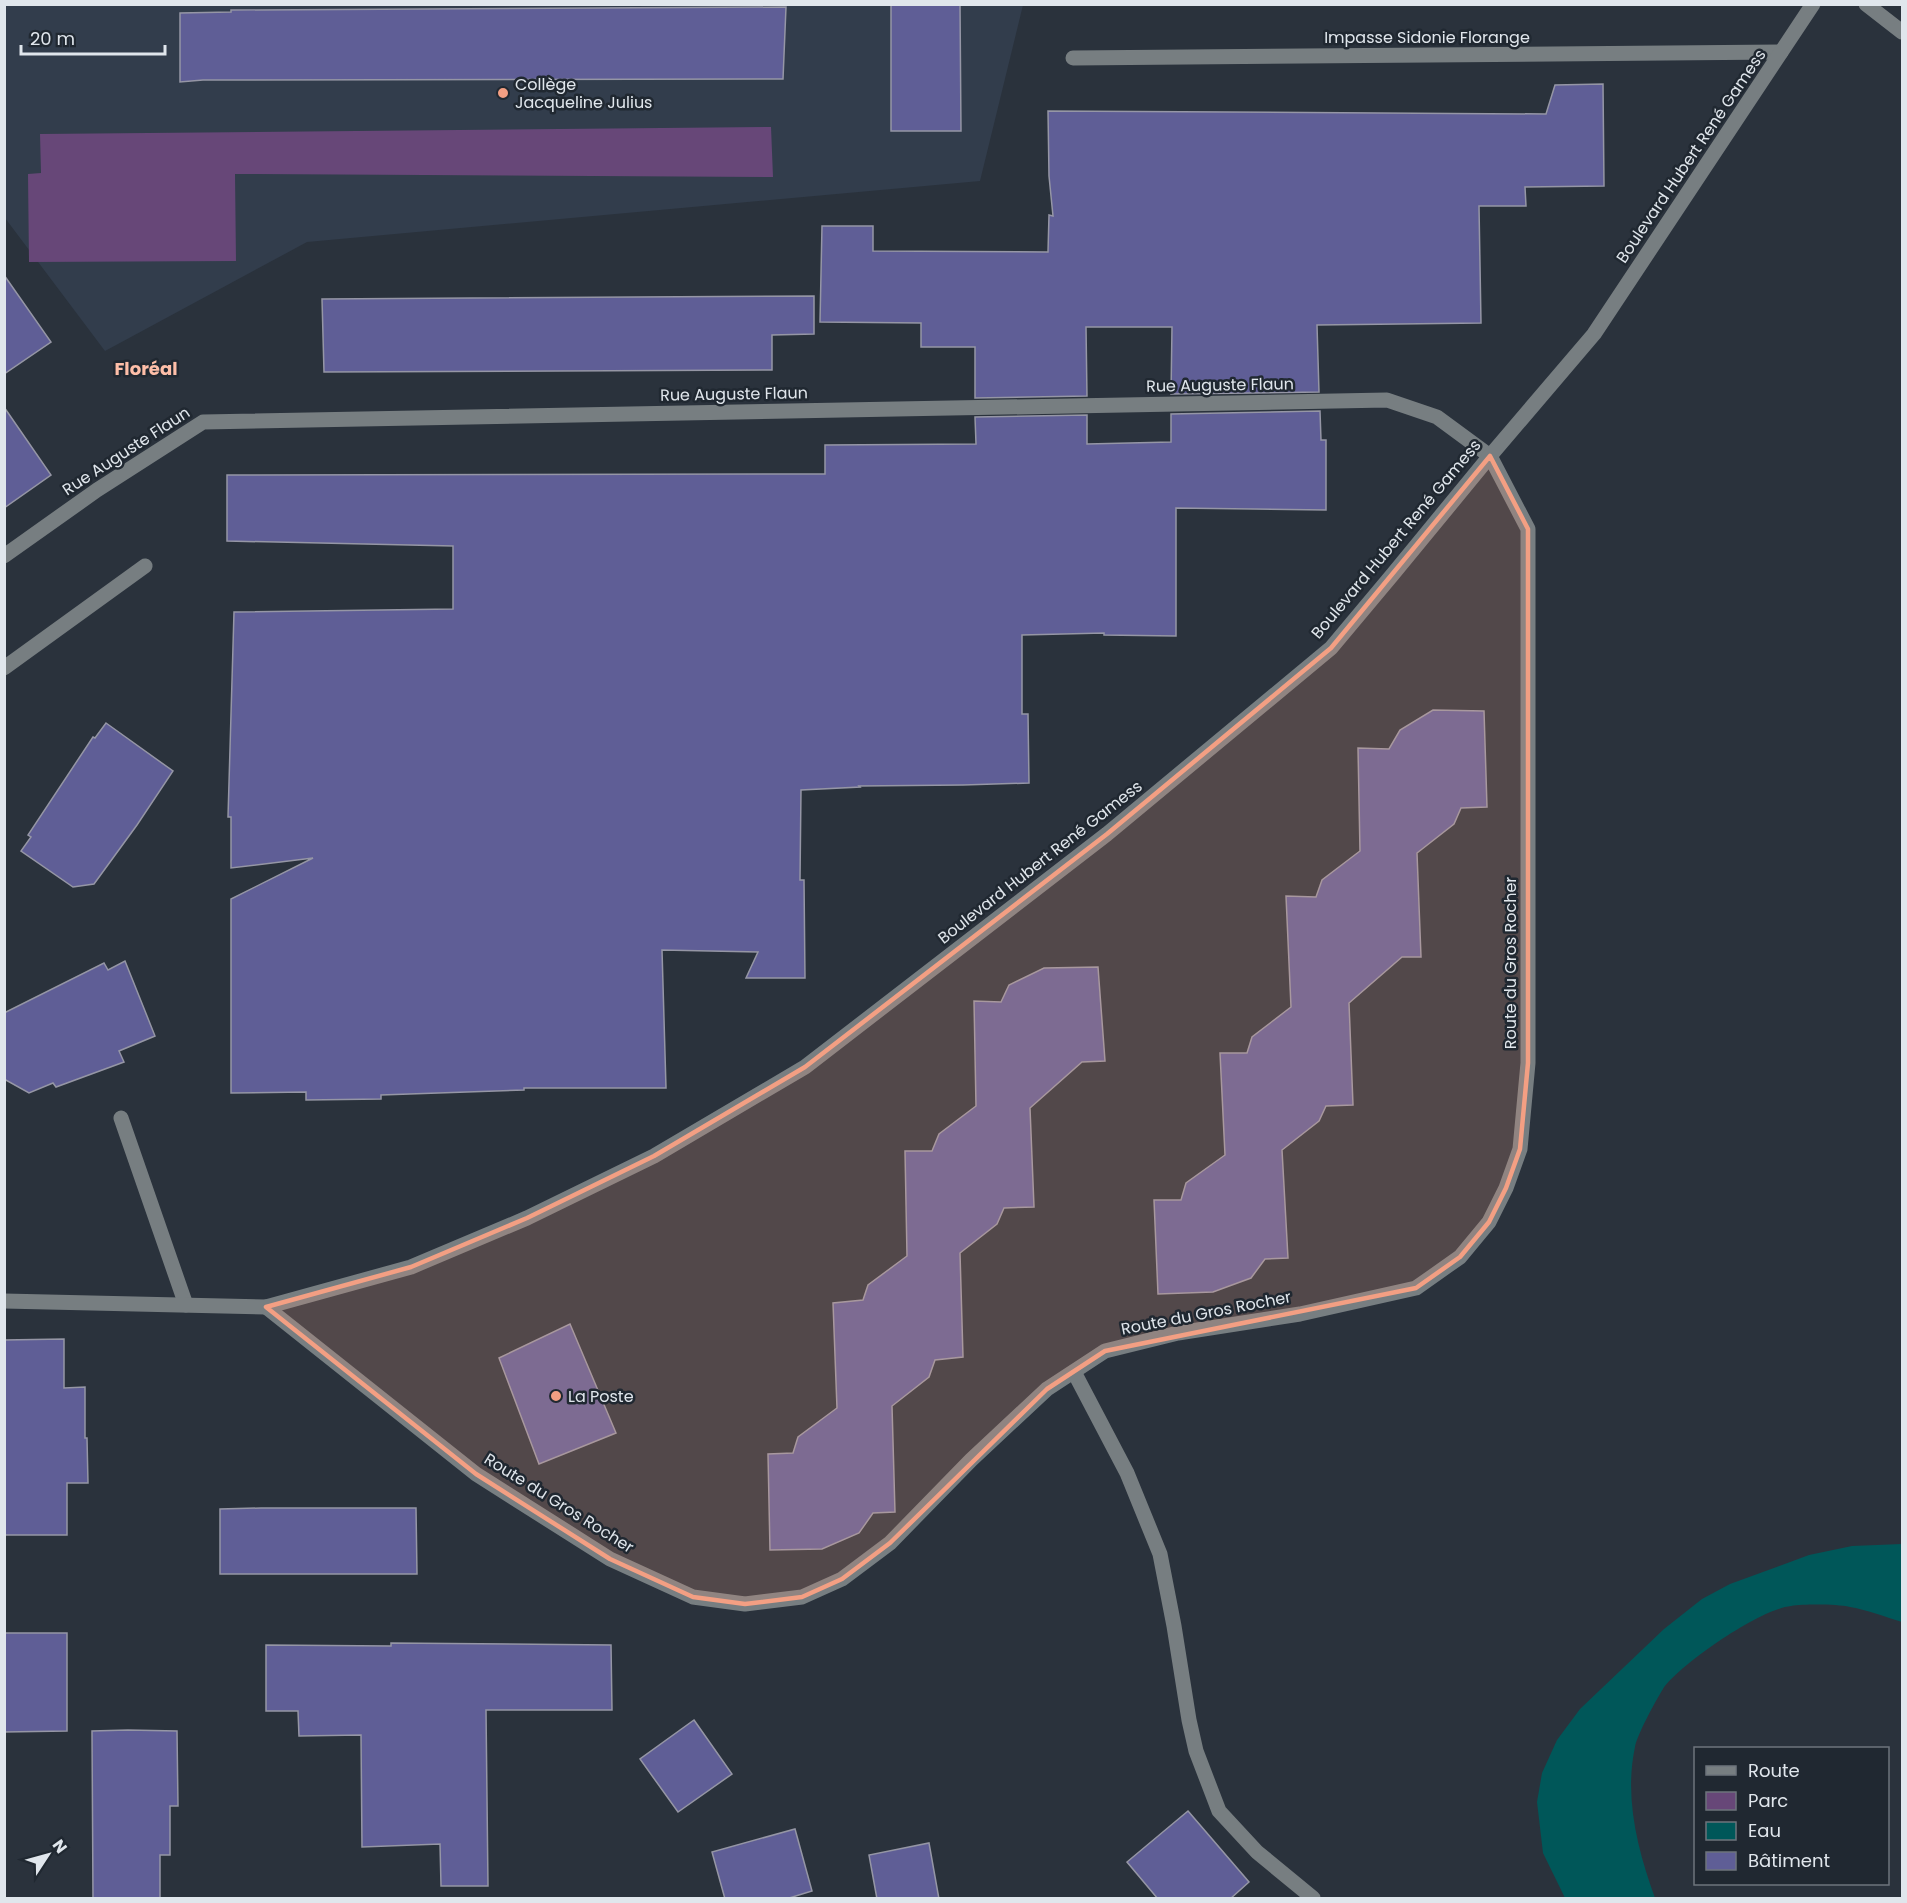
<svg xmlns="http://www.w3.org/2000/svg" width="1907" height="1903" font-family="Poppins,sans-serif">
  <rect width="100%" height="100%" fill="#2a323c"/>
  <path fill="#323d4c" d="M5,5H1023L980,181L307,242L105,351L5,218Z"/>
  <path fill="#674778" d="M771,127L773,177L235,174L236,261L29,262L28,174L41,173L40,134Z"/>
  <path fill="#005759" d="M1902,1544V1622C1885,1617 1868,1610 1850,1607C1836,1604 1805,1604 1791,1606C1760,1609 1680,1664 1663,1689C1656,1700 1637,1735 1635,1747C1624,1798 1638,1851 1655,1898H1565L1543,1853L1537,1802L1542,1773L1557,1740L1580,1709L1664,1629L1702,1599L1730,1584L1809,1555L1852,1546Z"/>
  <g fill="#5f5e96" stroke="#9596a5" stroke-width="1.5">
    <path d="M891,4H960L961,131H891Z"/>
    <path d="M786,7L783,79L203,80L180,82V13L231,12V10Z"/>
    <path d="M1603,84L1604,186L1525,187L1526,206H1479L1481,323L1317,325L1319,392L1171,394L1172,327H1086L1087,396L975,398V347H921V323L820,322L822,226H873V251L1048,252L1049,215L1053,216L1049,176L1048,111L1546,114L1555,85Z"/>
    <path d="M4,275L51,342L4,374Z"/>
    <path d="M814,296V334L772,335V370L324,372L322,299Z"/>
    <path d="M4,407L51,475L4,508Z"/>
    <path d="M1320,411L1321,440H1326V510L1176,508V636L1104,635V633L1022,635V714H1028L1029,783L963,785L859,786L860,787L801,790L800,880H804L805,978H746L758,952L662,950L666,1088H524V1090L381,1095V1099L306,1100V1092L231,1093V899L313,858L231,868V817H228L234,612L453,609V546L227,541V475L825,474V445L976,444L975,417L1087,415V444L1171,442V414Z"/>
    <path d="M1433,710L1484,711L1487,807L1461,808L1454,824L1417,853L1421,957H1402L1349,1003L1353,1105L1326,1106L1319,1121L1282,1150L1288,1258L1265,1259L1251,1278L1213,1292L1158,1294L1154,1200H1181L1186,1183L1225,1155L1220,1053H1247L1252,1037L1291,1007L1286,896L1316,897L1322,880L1360,851L1358,748L1389,749L1400,730Z"/>
    <path d="M106,723L173,771L137,825L94,884L73,887L21,851L31,837L28,835L93,737L95,738Z"/>
    <path d="M125,961L155,1036L119,1051L124,1062L56,1087L53,1083L29,1093L4,1079V1013L104,963L108,970Z"/>
    <path d="M1098,967L1105,1061L1082,1062L1030,1108L1034,1207L1004,1208L997,1224L960,1253L963,1357L935,1360L929,1377L892,1406L895,1512L873,1513L859,1533L822,1549L770,1550L768,1454L793,1453L798,1437L837,1408L833,1303L863,1300L868,1285L907,1256L905,1151H932L939,1134L976,1106L974,1001L1001,1002L1009,985L1044,968Z"/>
    <path d="M570,1324L616,1433L539,1464L499,1358Z"/>
    <path d="M64,1339V1388L85,1387V1438H87L88,1483H67V1535H4V1340Z"/>
    <path d="M261,1508H416L417,1574H220V1509Z"/>
    <path d="M4,1633H67V1731L4,1732Z"/>
    <path d="M391,1643L611,1645L612,1710H486L488,1886H441L440,1844L362,1847L361,1735L299,1736L298,1711H266V1645L391,1646Z"/>
    <path d="M694,1720L732,1774L678,1812L640,1759Z"/>
    <path d="M128,1730L177,1731L178,1806H170V1855H160V1899H93L92,1731Z"/>
    <path d="M1188,1811L1249,1882L1230,1899H1158L1127,1862Z"/>
    <path d="M795,1829L812,1891L786,1899H725L712,1852Z"/>
    <path d="M929,1843L939,1899H877L869,1855Z"/>
  </g>
  <g fill="none" stroke-linecap="round" stroke-linejoin="round">
    <g stroke="#777e81" stroke-width="15">
      <path d="M1866,4L1902,32"/>
      <path d="M1073,58L1781,52"/>
      <path d="M4,556L97,490L203,422L1387,400L1437,417L1490,456L1528,529V1063L1520,1149L1506,1188L1489,1222L1460,1257L1416,1288L1300,1314L1178,1333L1105,1351L1047,1389L971,1460L890,1543L842,1579L802,1597L745,1604L693,1597L610,1559L476,1474L266,1307"/>
      <path d="M4,668L145,566"/>
      <path d="M121,1118L186,1305"/>
      <path d="M4,1301L266,1307L411,1267L527,1218L654,1156L805,1067L1107,834L1331,648L1393,574L1490,456L1594,334L1813,4"/>
      <path d="M1074,1372L1127,1473L1160,1554L1174,1626L1189,1720L1196,1751L1219,1811L1257,1852L1313,1898"/>
    </g>
  </g>
  <path fill="#f39f83" fill-opacity="0.2" stroke="#f39f83" stroke-width="4.5" stroke-linejoin="round" d="M1490,456L1528,529V1063L1520,1149L1506,1188L1489,1222L1460,1257L1416,1288L1105,1351L1047,1389L890,1543L842,1579L802,1597L745,1604L693,1597L610,1559L476,1474L266,1307L411,1267L527,1218L654,1156L805,1067L1107,834L1331,648Z"/>
  <g fill="#f39f83" stroke="#202831" stroke-width="2">
    <circle cx="503" cy="93" r="6"/>
    <circle cx="556" cy="1396" r="6"/>
  </g>
  <g text-anchor="middle" dominant-baseline="central" stroke-width="5" stroke-linejoin="round" paint-order="stroke">
    <g font-size="16" fill="#e0e6ec" stroke="#202831">
      <text x="1427" y="37">Impasse Sidonie Florange</text>
      <text transform="translate(1691 156) rotate(-56)">Boulevard Hubert René Gamess</text>
      <text transform="translate(1220 385) rotate(-1)">Rue Auguste Flaun</text>
      <text transform="translate(734 394) rotate(-1)">Rue Auguste Flaun</text>
      <text transform="translate(126 451) rotate(-33)">Rue Auguste Flaun</text>
      <text transform="translate(1396 539) rotate(-50)">Boulevard Hubert René Gamess</text>
      <text transform="translate(1040 862) rotate(-38)">Boulevard Hubert René Gamess</text>
      <text transform="translate(1510 963) rotate(-90)">Route du Gros Rocher</text>
      <text transform="translate(1206 1313) rotate(-11)">Route du Gros Rocher</text>
      <text transform="translate(559 1503) rotate(32)">Route du Gros Rocher</text>
    </g>
    <g font-size="16" fill="#e0e6ec" stroke="#202831" text-anchor="start">
      <text x="515" y="84">Collège<tspan x="515" dy="18">Jacqueline Julius</tspan></text>
      <text x="568" y="1396">La Poste</text>
    </g>
    <g font-size="18" font-weight="bold" fill="#fdbea8" stroke="#202831">
      <text x="146" y="368">Floréal</text>
    </g>
  </g>
  <rect width="1907" height="1903" fill="none" stroke="#e0e6ec" stroke-width="12"/>
  <rect x="1694" y="1747" width="195" height="138" fill="#202831" stroke="#6d747c" stroke-width="1.5"/>
  <rect x="1706" y="1766" width="30" height="9" fill="#777e81" stroke="#6d747c" stroke-width="1.5"/>
  <text x="1748" y="1777" font-size="18" fill="#e0e6ec">Route</text>
  <rect x="1706" y="1792" width="30" height="18" fill="#674778" stroke="#6d747c" stroke-width="1.5"/>
  <text x="1748" y="1807" font-size="18" fill="#e0e6ec">Parc</text>
  <rect x="1706" y="1822" width="30" height="18" fill="#005759" stroke="#6d747c" stroke-width="1.5"/>
  <text x="1748" y="1837" font-size="18" fill="#e0e6ec">Eau</text>
  <rect x="1706" y="1852" width="30" height="18" fill="#5f5e96" stroke="#6d747c" stroke-width="1.5"/>
  <text x="1748" y="1867" font-size="18" fill="#e0e6ec">Bâtiment</text>
  <g transform="translate(48 1855) rotate(54)" stroke="#202831" stroke-width="4.5" paint-order="stroke">
  <path d="M0-4.5L10 22L0 15L-10 22Z" fill="#e0e6ec"/>
  <text y="-9" font-size="16" font-weight="bold" text-anchor="middle" fill="#e0e6ec">N</text>
  </g>
  <path d="M21 45v9h144v-9" fill="none" stroke="#e0e6ec" stroke-width="3"/>
  <text x="30" y="45" font-size="18" fill="#e0e6ec" stroke="#202831" stroke-width="4.5" paint-order="stroke">20 m</text>
</svg>
